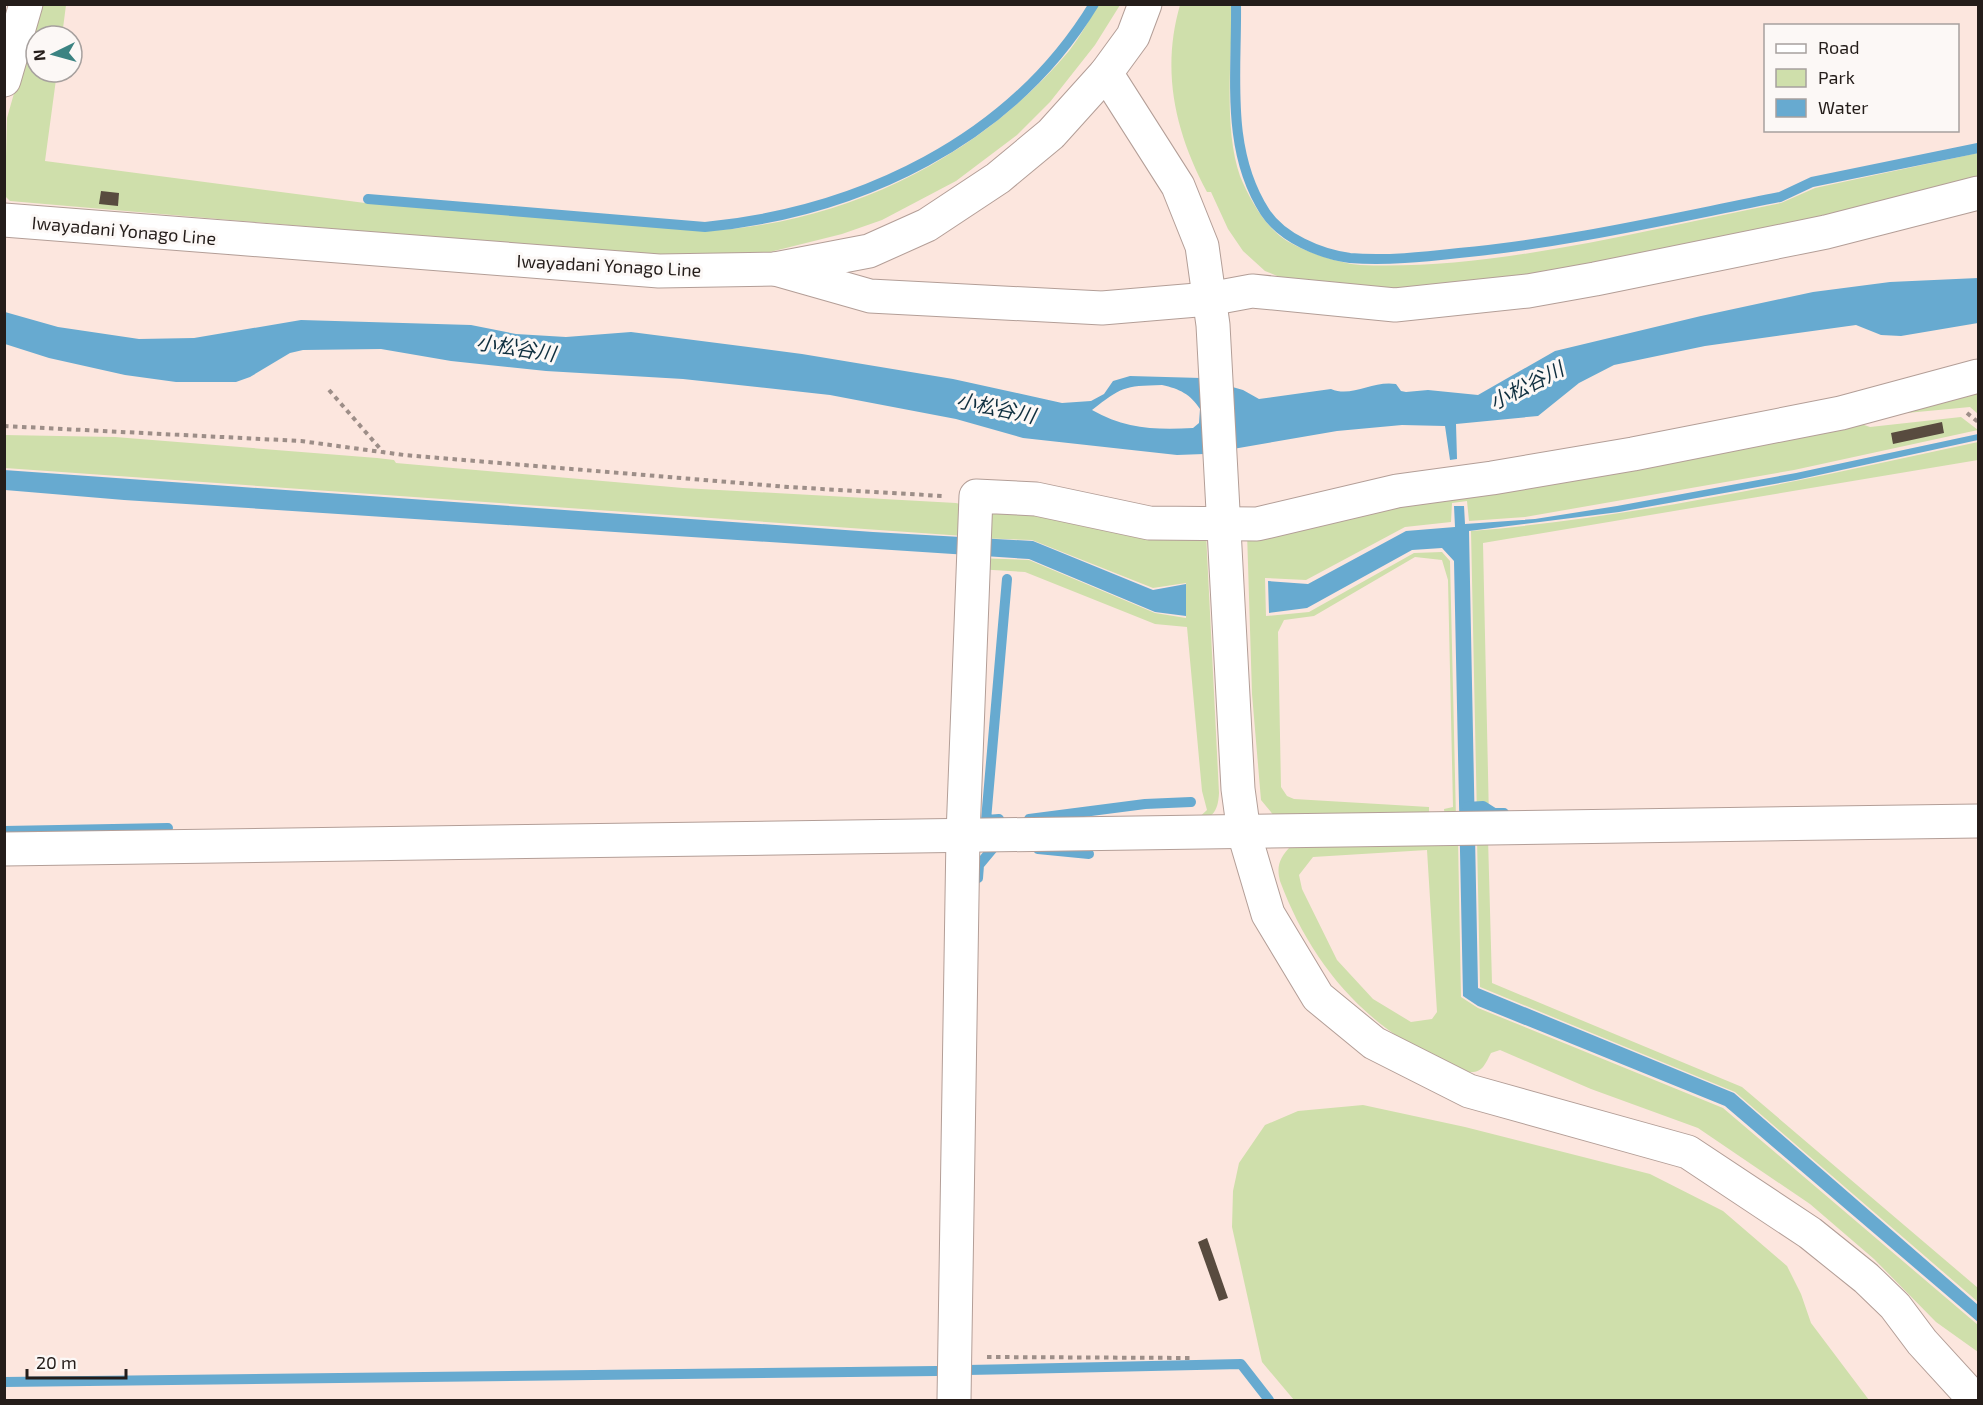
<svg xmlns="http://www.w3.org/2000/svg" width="1983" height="1405" font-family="'Exo 2','Noto Sans JP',sans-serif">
  <rect width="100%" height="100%" fill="#fce6de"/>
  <g fill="#cfdfab" fill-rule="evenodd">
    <path d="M39,5H66L62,36H36V72H57L45,161L365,203L703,231C843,225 979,158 1069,51C1080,37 1089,20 1098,5H1120L1095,45L1050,102L1017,135L956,181L882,220L842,234L770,252L733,257L627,254L10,201L5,196L7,118Z"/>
    <path d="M1180,5H1232C1232,56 1223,127 1240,176C1248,196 1263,223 1280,236C1295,249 1341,264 1360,265C1494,271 1649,229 1781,203L1815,188L1978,153V183L1466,291L1304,287L1265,271L1243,251L1228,229L1211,192H1207C1175,132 1161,71 1180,5Z"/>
    <path d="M1978,382V414L1970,407L1875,416Z"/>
    <path d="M1961,417L1978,430L1794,470L1525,517L1469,521L1467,501L1452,503L1451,522L1405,527L1306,580L1265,578L1266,616L1309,612L1414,553L1442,552L1450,561L1456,819H1445L1444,809L1453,807L1448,580L1442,560L1415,557L1314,616L1284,620L1278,632L1281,787L1287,796L1294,799L1429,807V819L1275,817L1261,800L1252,694L1247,532L1847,419L1870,427Z"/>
    <path d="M4,435L115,437L377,458L394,460L396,463L683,488L956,503L960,504L964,536L5,468Z"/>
    <path d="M1978,442V460L1483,543L1489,819H1477L1471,531C1641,517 1812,478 1978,442Z"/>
    <path d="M992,505L1206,533L1219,793C1218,813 1212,818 1193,823L1207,810L1202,791L1187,627L1155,624L1025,572L976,569L977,558L1029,560L1155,613L1186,618V583L1153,588L1032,540L978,538Z"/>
    <path d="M1477,838H1488L1492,983L1742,1087L1978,1288V1302L1735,1092L1480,987Z"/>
    <path d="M1458,839L1461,997L1478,1008L1723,1108L1978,1325V1352L1936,1322L1874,1259L1810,1204L1698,1128L1591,1089L1500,1050L1491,1053C1485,1064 1483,1073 1469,1072C1448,1062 1425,1054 1406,1042C1346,1004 1305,948 1280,881C1276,866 1280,857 1291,846ZM1427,850L1437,1012L1432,1019L1411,1022L1373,999L1337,960L1302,889L1299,875L1313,857Z"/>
    <path d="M1363,1105L1465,1127L1650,1174L1723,1211L1787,1266L1801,1294L1811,1323L1869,1400H1294L1262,1362L1232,1227L1233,1191L1239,1163L1265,1125L1298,1111Z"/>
  </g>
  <g fill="#67aad0" fill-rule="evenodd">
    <path d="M1978,278V323L1901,336L1881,335L1856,325L1705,346L1614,365L1579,383L1538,416L1456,424L1457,459L1450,460L1445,426L1402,425L1337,431L1204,454L1177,455L1023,438L956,419L830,395L683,379L546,371L451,361L381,349L303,350L290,353L250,377L236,382H176L125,375L49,358L5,344V312L58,327L139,339L194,338L301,320L471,325L516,334L566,337L631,332L802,354L953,379L1062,403L1091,401L1104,394L1113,381L1130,376L1201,378L1243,390L1259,399L1331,389C1352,398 1373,380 1396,384L1401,391L1406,392L1428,390L1478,395L1555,351L1701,316L1813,292L1890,282ZM1162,385C1180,389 1190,394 1200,409L1199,423L1193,428C1156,430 1125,429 1092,410C1122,387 1123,386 1162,385Z"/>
    <path d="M1978,434V440L1796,480L1619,512L1469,531L1478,988L1734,1093L1978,1305V1322L1725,1106L1478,1006L1463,996L1454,561L1442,548L1412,550L1307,608L1269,613L1268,581L1308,584L1406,531L1455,527L1454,506H1464L1465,524L1535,519L1617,506L1796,473Z"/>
    <path d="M4,470L873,532L1033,541L1153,590L1186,584V616L1155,612L1029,559L124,500L5,490Z"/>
  </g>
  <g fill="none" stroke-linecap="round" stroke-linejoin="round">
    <g stroke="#67aad0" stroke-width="10">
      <path d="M1236,4C1237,75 1225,150 1265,212C1282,238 1320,254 1350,258C1385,261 1424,257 1459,253C1567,243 1673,218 1780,197L1812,182L1978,148"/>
      <path d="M368,199L705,227C859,212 1011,141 1094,4"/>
      <path d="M1467,807L1483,806L1494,813H1504"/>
      <path d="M999,819L986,820L1007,579"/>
      <path d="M1029,819L1145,804L1191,802"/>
      <path d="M4,831L168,828"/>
      <path d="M1038,849L1089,854"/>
      <path d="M978,878L979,865L994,847H1001"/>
      <path d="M967,1370L1241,1364L1269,1400"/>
      <path d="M4,1382L937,1371"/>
    </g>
  </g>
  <g fill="#584b3f">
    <path d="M101,191L119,193L118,206L99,204Z"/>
    <path d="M1942,422L1944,433L1893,444L1891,433Z"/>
    <path d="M1207,1238L1228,1298L1219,1301L1198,1242Z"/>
  </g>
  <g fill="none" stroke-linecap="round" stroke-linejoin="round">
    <defs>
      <g id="minor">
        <path d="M1106,73L1178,186L1202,246L1213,325L1238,789L1244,833L1268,914L1318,997L1374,1043L1469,1091L1688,1152L1810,1233L1866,1278L1895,1306L1922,1342L1975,1400"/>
        <path d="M4,80L26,4"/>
        <path d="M775,269L870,296L1102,308L1209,299L1252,291L1395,305L1528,291L1595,279L1826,232L1978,193"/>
        <path d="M4,849L1978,821"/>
        <path d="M954,1400L963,835L976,496L1036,499L1149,523L1257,524L1397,491L1492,478L1633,454L1841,413L1978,376"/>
      </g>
      <path id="major" d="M4,220L659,271L775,269L869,251L927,225L998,178L1051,134L1106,73L1133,36L1145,4"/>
    </defs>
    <use href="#minor" stroke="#b39e97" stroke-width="35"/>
    <use href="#major" stroke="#b39e97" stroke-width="35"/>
    <g stroke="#9d8e88" stroke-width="4" stroke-dasharray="4.5 4.5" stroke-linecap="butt">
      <path d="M329,390L383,452"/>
      <path d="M1967,413L1978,422"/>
      <path d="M4,426L301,441L404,455L788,487L943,496"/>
      <path d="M987,1357L1194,1358"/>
    </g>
    <use href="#minor" stroke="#fff" stroke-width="33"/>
    <use href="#major" stroke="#fff" stroke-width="33"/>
  </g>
  <g text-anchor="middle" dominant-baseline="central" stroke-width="6" stroke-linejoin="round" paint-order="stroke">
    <g font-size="18" fill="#241d1a" stroke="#fcf8f6">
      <text transform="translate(124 230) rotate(5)">Iwayadani Yonago Line</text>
      <text transform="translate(609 265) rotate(3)">Iwayadani Yonago Line</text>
    </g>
    <g font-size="20" font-style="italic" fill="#0f2f3f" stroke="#fcf8f6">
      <text transform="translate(516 347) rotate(9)">小松谷川</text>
      <text transform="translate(1526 385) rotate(-27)">小松谷川</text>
      <text transform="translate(996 407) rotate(12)">小松谷川</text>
    </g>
  </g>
  <rect width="1983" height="1405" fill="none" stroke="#241d1a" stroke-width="12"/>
  <rect x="1764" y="24" width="195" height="108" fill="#fcf8f6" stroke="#a6a09e" stroke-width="1.5"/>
  <rect x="1776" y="44" width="30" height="9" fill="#ffffff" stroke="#a6a09e" stroke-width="1.5"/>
  <text x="1818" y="54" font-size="18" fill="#241d1a">Road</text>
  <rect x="1776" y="69" width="30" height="18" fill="#cfdfab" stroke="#a6a09e" stroke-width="1.5"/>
  <text x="1818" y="84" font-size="18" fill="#241d1a">Park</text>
  <rect x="1776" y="99" width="30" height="18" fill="#67aad0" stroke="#a6a09e" stroke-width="1.5"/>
  <text x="1818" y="114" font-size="18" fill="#241d1a">Water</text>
  <g transform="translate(54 54) rotate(265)"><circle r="28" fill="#fcf8f6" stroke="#a6a09e" stroke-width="1.5"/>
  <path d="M0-4.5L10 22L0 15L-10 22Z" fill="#3b8382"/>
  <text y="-9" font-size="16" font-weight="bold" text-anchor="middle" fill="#241d1a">N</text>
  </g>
  <path d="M27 1369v9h99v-9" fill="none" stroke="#241d1a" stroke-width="3"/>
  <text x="36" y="1369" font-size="18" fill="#241d1a" stroke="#fcf8f6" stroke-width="4.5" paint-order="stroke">20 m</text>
</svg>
